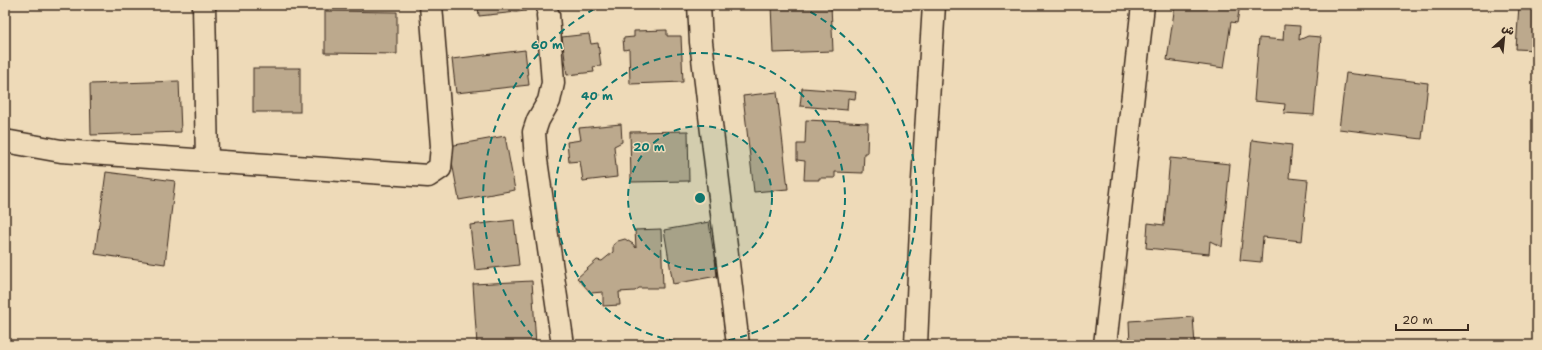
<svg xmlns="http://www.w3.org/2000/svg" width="1542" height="350" font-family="'Shantell Sans','Playpen Sans Arabic',sans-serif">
  <rect width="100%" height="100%" fill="#eedab8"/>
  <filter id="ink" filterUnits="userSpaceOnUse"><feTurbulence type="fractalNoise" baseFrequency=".025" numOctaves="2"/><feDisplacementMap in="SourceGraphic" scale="8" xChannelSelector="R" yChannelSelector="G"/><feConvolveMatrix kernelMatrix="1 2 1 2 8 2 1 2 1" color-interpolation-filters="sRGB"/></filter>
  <g filter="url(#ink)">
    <g fill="#bca98d" stroke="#3b2a1e">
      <path d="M476,5H525L526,11L479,16L478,6Z"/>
      <path d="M771,5H831L833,51L773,53Z"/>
      <path d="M1175,5H1240L1237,23L1231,22L1224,68L1167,60Z"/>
      <path d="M1519,5H1537V50L1516,49Z"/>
      <path d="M325,11L397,12V54L325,53Z"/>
      <path d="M1284,25L1300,26L1299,40L1308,36L1321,37L1314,115L1284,113L1285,104L1254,101L1259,38L1283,40Z"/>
      <path d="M667,30V36H681L683,82L630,84L629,49L624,50L623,38L634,37V31Z"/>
      <path d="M589,34L591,44L598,43L601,66L593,67L594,72L567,75L562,37Z"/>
      <path d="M525,50L529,85L456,93L452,59Z"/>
      <rect x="253" y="68" width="47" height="44"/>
      <path d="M1346,73L1428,83L1422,139L1339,129Z"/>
      <path d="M179,81L181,132L91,135L90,84Z"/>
      <path d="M802,88L856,92L855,99L848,98L847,110L800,106Z"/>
      <path d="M777,92L788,189L754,192L743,96Z"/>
      <path d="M806,120L868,123L867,153H864L863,173L835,172V178H819V180H804L805,161L797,160V144H805Z"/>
      <path d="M621,124L622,142L614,146L617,177L583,181L580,161L569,162L567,142L581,140L579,128Z"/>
      <path d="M688,131L689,181L631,182L630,132Z"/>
      <path d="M505,136L515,190L459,200L449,146Z"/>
      <path d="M1252,140L1292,145L1289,178L1308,180L1302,241L1263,237L1261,262L1240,260Z"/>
      <path d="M1170,158L1230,164L1222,247L1210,241L1209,254L1146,248L1148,223L1164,225Z"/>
      <path d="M106,172L175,181L165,264L95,254Z"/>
      <path d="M514,220L519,265L475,270L470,225Z"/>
      <path d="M709,222L713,249H719L720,258L715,259L717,276L673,284L664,230Z"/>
      <path d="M661,229L663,288H639L635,291L619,292L620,305L603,306V292L591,293L577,278L597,260L602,261L613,252V245L618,241L625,239L633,244L636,248L635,230Z"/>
      <path d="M532,281L536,345H477L473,284Z"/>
      <path d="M1193,317L1195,345H1130L1129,321Z"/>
    </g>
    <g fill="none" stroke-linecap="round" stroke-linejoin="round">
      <defs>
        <g id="minor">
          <path d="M204,5L207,161"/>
          <path d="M699,5L701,42L738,345"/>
          <path d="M548,15L553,83L549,101L538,120L534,132L536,160L563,345"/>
          <path d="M5,141L61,151L428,176L440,168L442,146L431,5"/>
          <path d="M916,345L923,180L934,5"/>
          <path d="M1105,345L1143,5"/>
        </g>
      </defs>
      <use href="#minor" stroke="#3b2a1e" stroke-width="25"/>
      <use href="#minor" stroke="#eedab8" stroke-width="22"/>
    </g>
  </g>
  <circle cx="700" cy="198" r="72" fill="#0f766e" fill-opacity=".12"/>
  <g fill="none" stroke="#0f766e" stroke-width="2" stroke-dasharray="7 5">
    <circle cx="700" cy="198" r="72"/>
    <circle cx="700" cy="198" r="145"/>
    <path d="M540 345A217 217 0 0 1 600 6M800 6A217 217 0 0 1 860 345"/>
  </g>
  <circle cx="700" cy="198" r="6" fill="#0f766e" stroke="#eedab8" stroke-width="2"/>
  <g font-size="12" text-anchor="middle" font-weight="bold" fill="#0f766e" stroke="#eedab8" stroke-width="3" stroke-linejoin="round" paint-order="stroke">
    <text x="547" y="49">60 m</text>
    <text x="597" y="100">40 m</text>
    <text x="649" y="151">20 m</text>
  </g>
  <rect width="1542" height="350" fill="none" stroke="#eedab8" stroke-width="20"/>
  <rect x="10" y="10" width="1522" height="330" fill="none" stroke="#3b2a1e" stroke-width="1.5" filter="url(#ink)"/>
  <g transform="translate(1504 38) rotate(27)" stroke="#eedab8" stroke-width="3" paint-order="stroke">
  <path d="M0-3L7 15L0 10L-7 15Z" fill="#3b2a1e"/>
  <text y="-6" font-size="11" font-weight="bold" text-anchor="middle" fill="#3b2a1e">ش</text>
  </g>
  <path d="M1396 324v6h72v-6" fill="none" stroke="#3b2a1e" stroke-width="2"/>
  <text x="1402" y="324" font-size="12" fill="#3b2a1e" stroke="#eedab8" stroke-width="3" paint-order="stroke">20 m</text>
</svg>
